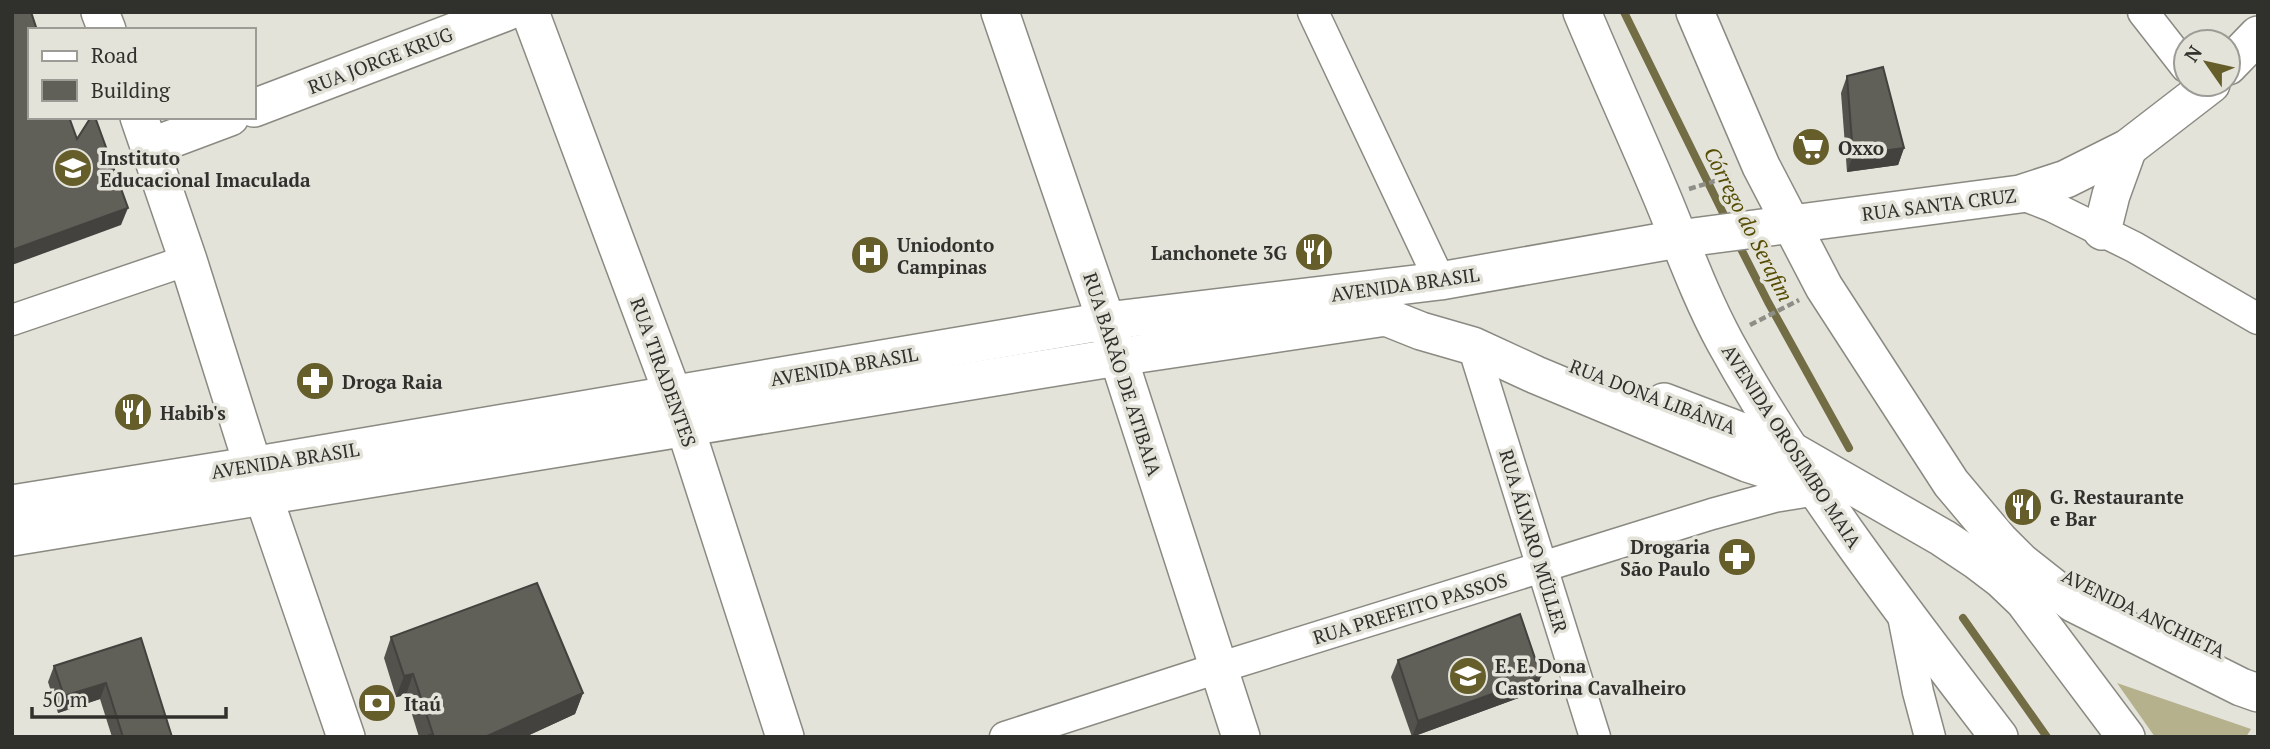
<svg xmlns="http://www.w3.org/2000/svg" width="2270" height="749" font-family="'PT Serif',serif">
  <rect width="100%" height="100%" fill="#e4e3da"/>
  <path fill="#b6b18d" d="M2117,683L2251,729L2246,737H2155Z"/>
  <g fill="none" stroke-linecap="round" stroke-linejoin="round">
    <g stroke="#726d45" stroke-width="8">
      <path d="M1624,12L1728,223"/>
      <path d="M1737,241L1768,302L1849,448"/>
      <path d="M1963,618L2047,737"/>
    </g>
    <defs>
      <g id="minor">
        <path d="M1313,12L1440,281"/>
        <path d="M2143,12L2186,67"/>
        <path d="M2020,194L2051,206L2134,247L2258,319"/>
        <path d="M12,320L188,260"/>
        <path d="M1473,346L1595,737"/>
        <path d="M1902,611L1918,692L1930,737"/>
        <path d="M1005,737L1218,668L1712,514L1774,497L1817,490"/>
      </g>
      <g id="major">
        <path d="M100,12L107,30"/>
        <path d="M530,12L685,427L785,737"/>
        <path d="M1000,12L1113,341L1241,737"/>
        <path d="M1582,12C1608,74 1636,135 1662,197C1682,245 1700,296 1725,342C1802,482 1902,610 1999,737"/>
        <path d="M1695,12L1761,166L1824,287L1951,483L1999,540L2021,562L2073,603L2241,687L2258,693"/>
        <path d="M2228,66L2258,35"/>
        <path d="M254,108L506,12"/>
        <path d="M139,117L188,260L253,466L346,737"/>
        <path d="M150,147L230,117"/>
        <path d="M2102,231L2111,195L2128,148"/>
        <path d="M1664,402L1790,450L1943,538L1976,560L2001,579L2024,601L2126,737"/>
        <path d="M12,504L269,463L1106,321L1440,281L1678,239L2020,194L2066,179L2128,148L2211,84"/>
        <path d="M12,537L1118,357L1386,317L1421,331L1473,346L1536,375L1747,463L1813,484"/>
      </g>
    </defs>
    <use href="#minor" stroke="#8b8a82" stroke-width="33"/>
    <use href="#major" stroke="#8b8a82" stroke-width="40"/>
    <g stroke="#8e8e87" stroke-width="4.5" stroke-dasharray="7 3.5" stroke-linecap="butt">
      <path d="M1689,189L1731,176"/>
      <path d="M1750,325L1799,300"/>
    </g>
    <use href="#minor" stroke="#fff" stroke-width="30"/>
    <use href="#major" stroke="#fff" stroke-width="37"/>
  </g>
  <g fill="#53524c">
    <path d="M1847,76L1904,148L1898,165L1847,172L1841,93Z"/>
    <path d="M391,637L583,693L575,714L525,737H419L406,695L396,697L384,658Z"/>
    <path d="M141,638L172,737H112L100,699L58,713L48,682L54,666Z"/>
    <path d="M1398,660L1541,676L1535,692L1412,737L1391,677Z"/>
  </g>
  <g fill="#43423e">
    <path d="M1904,148L1898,165L1847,172L1853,155Z"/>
    <path d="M128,208L121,225L12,265V250Z"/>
    <path d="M413,674L406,695L396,697L404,676Z"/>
    <path d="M1541,676L1535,692L1412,737L1418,721Z"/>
    <path d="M106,683L100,699L58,713L64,696Z"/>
    <path d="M583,693L575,714L525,737H485Z"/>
  </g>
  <g fill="#605f58" stroke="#43423e" stroke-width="2">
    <path d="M12,12H31L37,30H30V117H69L77,139L91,117H95L128,208L12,250Z"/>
    <path d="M1883,67L1904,148L1853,155L1847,76Z"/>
    <path d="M537,583L583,693L485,737H424L433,734L413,674L404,676L391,637Z"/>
    <path d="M1520,614L1541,676L1418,721L1398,660Z"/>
    <path d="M141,638L172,737H123L106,683L64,696L54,666Z"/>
  </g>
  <defs>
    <symbol id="supermarket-disc" viewBox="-11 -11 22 22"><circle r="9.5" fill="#655e2b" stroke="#e4e3da"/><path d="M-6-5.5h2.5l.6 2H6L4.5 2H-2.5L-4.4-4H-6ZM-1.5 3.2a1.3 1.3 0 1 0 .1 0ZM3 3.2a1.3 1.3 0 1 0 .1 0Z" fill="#fff"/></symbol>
    <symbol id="school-disc" viewBox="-11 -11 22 22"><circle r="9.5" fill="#655e2b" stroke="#e4e3da"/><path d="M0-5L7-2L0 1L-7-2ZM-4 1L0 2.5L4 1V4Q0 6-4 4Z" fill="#fff"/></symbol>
    <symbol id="restaurant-disc" viewBox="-11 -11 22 22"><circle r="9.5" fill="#655e2b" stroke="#e4e3da"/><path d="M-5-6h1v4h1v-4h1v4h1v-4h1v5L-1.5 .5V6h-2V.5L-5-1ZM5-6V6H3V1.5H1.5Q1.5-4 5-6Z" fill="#fff"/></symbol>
    <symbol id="hospital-disc" viewBox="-11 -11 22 22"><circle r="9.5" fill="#655e2b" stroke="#e4e3da"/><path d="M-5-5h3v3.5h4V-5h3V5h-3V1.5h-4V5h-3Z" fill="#fff"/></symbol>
    <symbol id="pharmacy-disc" viewBox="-11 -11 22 22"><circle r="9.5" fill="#655e2b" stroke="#e4e3da"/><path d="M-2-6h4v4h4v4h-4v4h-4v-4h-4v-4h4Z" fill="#fff"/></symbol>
    <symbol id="bank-disc" viewBox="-11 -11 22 22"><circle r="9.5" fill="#655e2b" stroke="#e4e3da"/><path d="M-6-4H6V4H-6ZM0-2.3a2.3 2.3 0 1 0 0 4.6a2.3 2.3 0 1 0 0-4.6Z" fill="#fff"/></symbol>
  </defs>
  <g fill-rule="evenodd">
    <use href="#supermarket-disc" x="1789" y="125" width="44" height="44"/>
    <use href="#school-disc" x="51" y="146" width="44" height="44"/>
    <use href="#restaurant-disc" x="1292" y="230" width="44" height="44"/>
    <use href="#hospital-disc" x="848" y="233" width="44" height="44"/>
    <use href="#pharmacy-disc" x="293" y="359" width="44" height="44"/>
    <use href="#restaurant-disc" x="111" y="390" width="44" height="44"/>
    <use href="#restaurant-disc" x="2001" y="485" width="44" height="44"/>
    <use href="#pharmacy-disc" x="1715" y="535" width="44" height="44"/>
    <use href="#school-disc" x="1446" y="654" width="44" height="44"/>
    <use href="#bank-disc" x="355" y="681" width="44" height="44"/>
  </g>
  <g text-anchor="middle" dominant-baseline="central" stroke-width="7" stroke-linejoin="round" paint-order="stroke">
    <g font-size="19" fill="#30302d" stroke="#e4e3da">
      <text transform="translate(380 60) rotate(-21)">RUA JORGE KRUG</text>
      <text transform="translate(1939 204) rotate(-7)">RUA SANTA CRUZ</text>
      <text transform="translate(1405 284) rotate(-8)">AVENIDA BRASIL</text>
      <text transform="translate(844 366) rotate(-10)">AVENIDA BRASIL</text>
      <text transform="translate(664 372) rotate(70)">RUA TIRADENTES</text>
      <text transform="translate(1123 374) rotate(72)">RUA BARÃO DE ATIBAIA</text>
      <text transform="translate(1653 396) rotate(21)">RUA DONA LIBÂNIA</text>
      <text transform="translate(1792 446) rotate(57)">AVENIDA OROSIMBO MAIA</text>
      <text transform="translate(285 460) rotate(-9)">AVENIDA BRASIL</text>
      <text transform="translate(1534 541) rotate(73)">RUA ÁLVARO MÜLLER</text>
      <text transform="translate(1410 608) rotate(-17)">RUA PREFEITO PASSOS</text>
      <text transform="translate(2144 613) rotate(26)">AVENIDA ANCHIETA</text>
    </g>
    <g font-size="19" font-weight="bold" fill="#30302d" stroke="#e4e3da" text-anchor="start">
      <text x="1838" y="147">Oxxo</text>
      <text x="100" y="157">Instituto<tspan x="100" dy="22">Educacional Imaculada</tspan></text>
      <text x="897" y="244">Uniodonto<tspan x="897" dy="22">Campinas</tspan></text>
      <text x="1287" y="252" text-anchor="end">Lanchonete 3G</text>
      <text x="342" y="381">Droga Raia</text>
      <text x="160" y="412">Habib's</text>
      <text x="2050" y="496">G. Restaurante<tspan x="2050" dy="22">e Bar</tspan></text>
      <text x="1710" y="546" text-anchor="end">Drogaria<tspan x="1710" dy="22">São Paulo</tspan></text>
      <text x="1495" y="665">E. E. Dona<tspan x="1495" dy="22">Castorina Cavalheiro</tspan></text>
      <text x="404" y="703">Itaú</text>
    </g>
    <g font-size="21" font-style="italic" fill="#554c01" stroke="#e4e3da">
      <text transform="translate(1749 224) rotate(63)">Córrego do Serafim</text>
    </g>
  </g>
  <rect width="2270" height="749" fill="none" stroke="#30302d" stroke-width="28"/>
  <rect x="28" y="28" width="228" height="91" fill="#e4e3da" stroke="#9c9b95" stroke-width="2"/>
  <rect x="42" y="51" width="35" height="10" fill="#ffffff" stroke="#9c9b95" stroke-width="2"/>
  <text x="91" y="63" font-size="21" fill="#30302d">Road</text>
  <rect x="42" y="80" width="35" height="21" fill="#605f58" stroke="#9c9b95" stroke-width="2"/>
  <text x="91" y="98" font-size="21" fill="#30302d">Building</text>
  <g transform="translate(2207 63) rotate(304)"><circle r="33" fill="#e4e3da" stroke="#9c9b95" stroke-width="2"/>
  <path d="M0-5L12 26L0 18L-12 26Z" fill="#655e2b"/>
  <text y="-10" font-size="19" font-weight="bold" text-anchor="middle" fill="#30302d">N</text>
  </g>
  <path d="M32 707v10h194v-10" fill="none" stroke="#30302d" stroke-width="3.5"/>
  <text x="42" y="707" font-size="21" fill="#30302d" stroke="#e4e3da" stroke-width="5" paint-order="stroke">50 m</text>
</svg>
